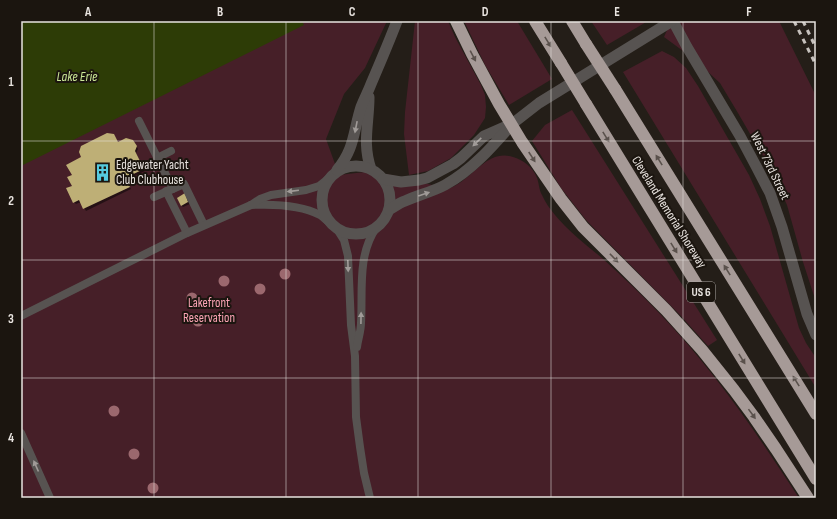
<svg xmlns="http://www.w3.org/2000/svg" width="837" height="519" font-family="'Sofia Sans Condensed',sans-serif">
  <rect width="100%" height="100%" fill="#241e18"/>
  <g fill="#461f28">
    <path d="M21,21H387L365,68L344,94L326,139L339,175L365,172L392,175L448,189C452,187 457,185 461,182C477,171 491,150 513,157C523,160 533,167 537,178C539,183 539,190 542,195C545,202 550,209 555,215C568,231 586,245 602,258C622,276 642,295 661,315C714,370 757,434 799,498H21Z"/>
    <path d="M415,21H448L455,37L481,85L485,95L486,107L485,118L474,135L451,158L428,171L409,175L404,134L405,112Z"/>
    <path d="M464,21H517L552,79L509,105L485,65Z"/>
    <path d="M591,21H648L607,45Z"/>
    <path d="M671,21H779L816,96V302L803,262L787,205L772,172L738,113L720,83L694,59L664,37Z"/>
    <path d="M662,51L674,57L686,68L698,86L749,175L760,199L770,226L799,328L806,343L816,358V388L623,72Z"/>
    <path d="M572,110L717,340L708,346L680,315L586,220L561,188L532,141L545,125Z"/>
  </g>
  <path fill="#2d3c06" d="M21,21H302L304,25L21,166Z"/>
  <g fill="#0007">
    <path d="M118,143H135L138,149L136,153L145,171L126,180L131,189L86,211L81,202L76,204L74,202L73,186Z"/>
    <path d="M186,197L190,204L183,207L181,205Z"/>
  </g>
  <g fill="#beaf76">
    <path d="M107,133L114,134L118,142L126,138L133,140L137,146L135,151L144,169L125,178L130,187L83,209L79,200L73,203L66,188L72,186L67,177L72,175L66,165L81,157L79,152L81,146Z"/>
    <path d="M185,193L188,202L181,206L177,198Z"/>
  </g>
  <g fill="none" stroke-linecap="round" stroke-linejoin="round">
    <g stroke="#575351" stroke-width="8">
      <path d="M139,121L173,189"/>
      <path d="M157,158L171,151"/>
      <path d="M166,191L187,233"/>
      <path d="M154,197L184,184L204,225"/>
      <path d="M251,205C272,204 301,205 320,215C323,217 327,221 330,223"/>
      <path d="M337,229L344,240L348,256L351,325L355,356L356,417L360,447L364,473L370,498"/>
      <path d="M21,316L187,233L251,205L260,199L271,195L306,190L319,186L329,178"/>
      <path d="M357,347C358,339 361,331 361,323C363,291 357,256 376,228"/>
      <path d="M21,433L50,498"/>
    </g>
    <g stroke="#575351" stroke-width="11">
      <path d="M369,97C369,123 362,144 371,169"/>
      <circle cx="356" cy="200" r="34"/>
      <path d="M337,170C355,148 353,132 361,107C364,99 368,92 371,84C380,63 389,42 397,21"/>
      <path d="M383,179L401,182L419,180L427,178L453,164L461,158L484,136L509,125"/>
      <path d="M389,210C394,207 399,203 405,201C418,195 432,192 445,185C472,170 492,147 512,124"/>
    </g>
    <g stroke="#575351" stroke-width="11">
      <path d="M673,21L687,47L740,136L757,168L770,193L782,227L807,314L816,335"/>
      <path d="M512,124L539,103L672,21"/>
    </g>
    <g stroke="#a69a97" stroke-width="12">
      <path d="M456,21L472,54L499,104L522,142L561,199L583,227L666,310L702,350L734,390L754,417L776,449L808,498"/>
      <path d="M535,21L561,63"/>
      <path d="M572,21L586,44"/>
      <path d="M615,89L816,414"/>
      <path d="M586,104L816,479"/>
    </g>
    <g stroke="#c6c1bd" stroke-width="3" stroke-dasharray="5 5" stroke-linecap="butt">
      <path d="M794,21L816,65"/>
      <path d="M803,21L816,48"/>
    </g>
    <g stroke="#a69a97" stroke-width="12">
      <path d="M586,44L615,89"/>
      <path d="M561,63L586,104"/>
    </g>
  </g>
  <g fill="#9b686e">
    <circle cx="285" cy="274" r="5.5"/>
    <circle cx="224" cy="281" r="5.5"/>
    <circle cx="260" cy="289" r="5.5"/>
    <circle cx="192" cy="298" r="5.5"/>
    <circle cx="198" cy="321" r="5.5"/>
    <circle cx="114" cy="411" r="5.5"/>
    <circle cx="134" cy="454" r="5.5"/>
    <circle cx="153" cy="488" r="5.5"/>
  </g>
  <defs><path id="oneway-solid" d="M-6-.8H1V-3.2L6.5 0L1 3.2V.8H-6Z"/></defs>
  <g fill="#5a514c">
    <use href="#oneway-solid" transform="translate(548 42) rotate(58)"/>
    <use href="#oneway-solid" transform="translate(473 56) rotate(62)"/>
    <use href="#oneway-solid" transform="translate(606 137) rotate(58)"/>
    <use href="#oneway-solid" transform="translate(532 157) rotate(57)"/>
    <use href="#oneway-solid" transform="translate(659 160) rotate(-122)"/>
    <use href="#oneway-solid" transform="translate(674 248) rotate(58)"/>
    <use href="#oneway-solid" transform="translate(614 258) rotate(46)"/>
    <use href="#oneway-solid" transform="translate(727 270) rotate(-122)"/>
    <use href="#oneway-solid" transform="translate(742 359) rotate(58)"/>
    <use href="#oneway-solid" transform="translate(796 381) rotate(-122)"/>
    <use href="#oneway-solid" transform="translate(752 414) rotate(54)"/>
  </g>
  <g fill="#a09b98">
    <use href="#oneway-solid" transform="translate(356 127) rotate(101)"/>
    <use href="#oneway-solid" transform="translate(477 142) rotate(136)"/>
    <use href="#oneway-solid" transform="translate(293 191) rotate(173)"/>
    <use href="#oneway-solid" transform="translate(424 194) rotate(-19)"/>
    <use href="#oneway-solid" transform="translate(348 266) rotate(88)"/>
    <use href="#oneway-solid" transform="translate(361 318) rotate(-89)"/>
    <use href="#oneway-solid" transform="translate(36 466) rotate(-114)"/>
  </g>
  <path fill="none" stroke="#e8e3df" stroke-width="1" stroke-opacity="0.55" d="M154,21V498M286,21V498M418,21V498M551,21V498M683,21V498M21,141H816M21,260H816M21,378H816"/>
  <defs>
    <symbol id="building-bare" viewBox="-9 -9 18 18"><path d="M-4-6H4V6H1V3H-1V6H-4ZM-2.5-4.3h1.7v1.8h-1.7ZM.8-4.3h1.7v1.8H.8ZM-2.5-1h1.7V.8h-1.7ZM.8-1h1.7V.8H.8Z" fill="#55cadf" stroke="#1b150f" stroke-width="2.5" paint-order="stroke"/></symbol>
  </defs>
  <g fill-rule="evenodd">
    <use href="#building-bare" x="90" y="160" width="25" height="25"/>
  </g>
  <g text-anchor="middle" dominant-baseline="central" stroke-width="4" stroke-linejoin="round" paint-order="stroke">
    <rect fill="#1b150f" stroke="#aaa5a1" stroke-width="1" x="687" y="282" width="28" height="20" rx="3"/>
    <g font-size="12" font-weight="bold" fill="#e8e3df">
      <text x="701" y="292">US 6</text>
    </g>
    <g font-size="13" fill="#e8e3df" stroke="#1b150f" text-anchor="start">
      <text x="116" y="165">Edgewater Yacht<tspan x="116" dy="15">Club Clubhouse</tspan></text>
    </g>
    <g font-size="13" fill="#e8e3df" stroke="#1b150f">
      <text transform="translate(770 166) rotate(64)">West 73rd Street</text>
      <text transform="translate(669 212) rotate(58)">Cleveland Memorial Shoreway</text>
    </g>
    <g font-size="13" fill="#fca4b5" stroke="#1b150f">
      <text x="209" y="303">Lakefront<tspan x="209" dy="15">Reservation</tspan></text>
    </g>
    <g font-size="14" font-style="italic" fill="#cbe797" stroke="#1b150f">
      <text x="77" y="76">Lake Erie</text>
    </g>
  </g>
  <rect width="837" height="519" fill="none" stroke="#1b150f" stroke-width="44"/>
  <rect x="22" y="22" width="793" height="475" fill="none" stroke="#e8e3df" stroke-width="1.5"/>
  <g font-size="13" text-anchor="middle" font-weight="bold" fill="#e8e3df">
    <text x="88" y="16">A</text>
    <text x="220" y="16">B</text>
    <text x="352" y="16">C</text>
    <text x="485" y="16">D</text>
    <text x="617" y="16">E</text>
    <text x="749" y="16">F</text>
    <text x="11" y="86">1</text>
    <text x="11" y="205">2</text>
    <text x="11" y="323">3</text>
    <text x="11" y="442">4</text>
  </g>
</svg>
